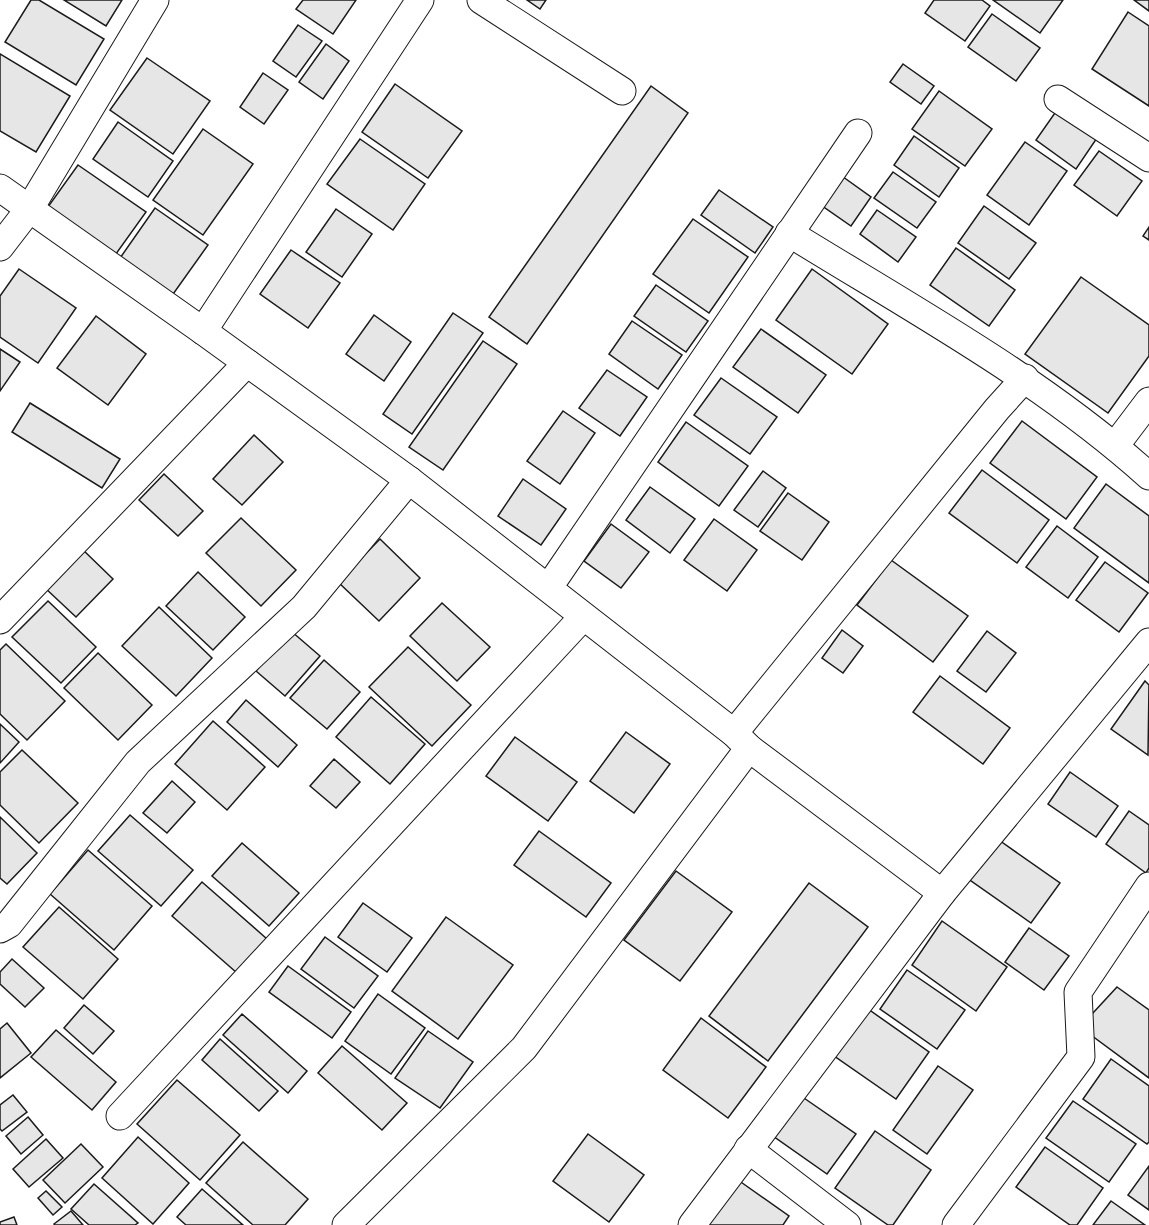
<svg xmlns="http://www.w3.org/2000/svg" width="1149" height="1225" font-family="Overpass,sans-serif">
  <rect width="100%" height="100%" fill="#fff"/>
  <g fill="#e6e6e6" stroke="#1a1a1a" stroke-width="1.5">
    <path d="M31,0H39L104,39L76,85L5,42Z"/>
    <path d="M64,0H122L106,26Z"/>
    <path d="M303,0H356L333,34L296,9Z"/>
    <path d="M527,0H546L540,9Z"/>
    <path d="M934,0H982L990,6L965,41L925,13Z"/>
    <path d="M993,0H1063L1040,33Z"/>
    <path d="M1134,0H1149V11Z"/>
    <path d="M1128,12L1149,26V106L1092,69Z"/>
    <path d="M992,14L1040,48L1016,81L968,47Z"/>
    <path d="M298,25L322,41L296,77L273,61Z"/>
    <path d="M326,44L349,61L323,99L299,82Z"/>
    <path d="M0,54L70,96L36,152L0,131Z"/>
    <path d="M147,58L210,101L173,154L110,110Z"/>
    <path d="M903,64L934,86L921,104L890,82Z"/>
    <path d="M263,73L288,90L264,124L240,107Z"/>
    <path d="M395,84L462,131L428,178L362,132Z"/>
    <path d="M651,86L688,113L527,344L489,317Z"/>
    <path d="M939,91L992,129L965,166L912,129Z"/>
    <path d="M1057,110L1097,138L1076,169L1036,140Z"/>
    <path d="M118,122L173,161L148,197L93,159Z"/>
    <path d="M203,129L253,164L203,235L153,200Z"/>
    <path d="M914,136L959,168L939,197L894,165Z"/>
    <path d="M360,139L425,184L393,230L327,184Z"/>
    <path d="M1025,142L1067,171L1029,225L987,195Z"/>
    <path d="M1099,151L1142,181L1117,216L1074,185Z"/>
    <path d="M78,165L146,212L113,258L45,211Z"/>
    <path d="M893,172L936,202L917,228L874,198Z"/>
    <path d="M839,174L871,197L851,226L818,203Z"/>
    <path d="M719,190L773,227L755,253L701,215Z"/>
    <path d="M984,206L1036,243L1009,279L958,243Z"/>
    <path d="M155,208L208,245L171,297L118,261Z"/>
    <path d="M336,209L372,234L342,277L306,252Z"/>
    <path d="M877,210L916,237L898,262L860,234Z"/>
    <path d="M693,219L748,257L709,313L653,274Z"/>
    <path d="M1149,227V240L1143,236Z"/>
    <path d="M956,248L1015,290L989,326L930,285Z"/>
    <path d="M291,250L340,283L308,328L260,294Z"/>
    <path d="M19,269L76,308L38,363L0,337V296Z"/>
    <path d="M812,269L888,324L852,374L776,320Z"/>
    <path d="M1081,277L1149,325V356L1108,413L1025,354Z"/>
    <path d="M656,285L708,321L686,352L634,316Z"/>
    <path d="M453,313L483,333L412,434L383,414Z"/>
    <path d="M374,315L411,342L384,381L346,354Z"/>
    <path d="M96,316L146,354L108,405L57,368Z"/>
    <path d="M632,321L682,355L658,389L609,354Z"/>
    <path d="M761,329L826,375L798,413L733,367Z"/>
    <path d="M483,341L517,364L443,470L409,447Z"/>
    <path d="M0,349L20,362L0,391Z"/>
    <path d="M607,370L647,397L620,436L579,408Z"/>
    <path d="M721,378L777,417L750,454L694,415Z"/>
    <path d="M30,403L120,459L102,488L12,432Z"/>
    <path d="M563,411L595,433L560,484L527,461Z"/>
    <path d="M1022,421L1097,477L1066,519L990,463Z"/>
    <path d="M686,422L748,466L719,506L658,462Z"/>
    <path d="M254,435L283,462L242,505L213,479Z"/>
    <path d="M982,470L1049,520L1017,563L949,513Z"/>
    <path d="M763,471L786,488L758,527L734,510Z"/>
    <path d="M164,474L203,511L178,536L139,500Z"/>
    <path d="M523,479L566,509L541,545L498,516Z"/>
    <path d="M1106,484L1149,516V583L1074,528Z"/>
    <path d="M650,487L695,519L670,553L626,520Z"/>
    <path d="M788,493L829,522L802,560L760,531Z"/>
    <path d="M241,518L296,570L261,606L206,553Z"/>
    <path d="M714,519L757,550L727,591L684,560Z"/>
    <path d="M611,524L649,552L621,588L584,561Z"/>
    <path d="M1057,526L1098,557L1068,598L1026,567Z"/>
    <path d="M380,539L420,578L379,621L338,582Z"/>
    <path d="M81,548L113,579L76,617L44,587Z"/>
    <path d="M891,560L968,616L933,662L857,605Z"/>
    <path d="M1105,562L1148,593L1119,632L1076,600Z"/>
    <path d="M198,572L245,617L213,650L166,606Z"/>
    <path d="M48,601L96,647L61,683L12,637Z"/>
    <path d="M442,603L490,647L457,681L410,636Z"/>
    <path d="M159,607L212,658L176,696L122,646Z"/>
    <path d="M842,630L863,646L843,673L822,658Z"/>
    <path d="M291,631L320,656L285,696L256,671Z"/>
    <path d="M987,631L1016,653L986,692L957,671Z"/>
    <path d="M6,644L65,701L27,740L0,714V650Z"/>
    <path d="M408,647L471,705L432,746L369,687Z"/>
    <path d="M98,653L152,705L118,740L64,688Z"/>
    <path d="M324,660L360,692L327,729L290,698Z"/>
    <path d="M940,676L1010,728L983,764L913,712Z"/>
    <path d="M1145,681L1149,685L1148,755L1111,729Z"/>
    <path d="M371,697L425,744L390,784L336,737Z"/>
    <path d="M246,700L297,745L278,767L227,722Z"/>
    <path d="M213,721L265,767L227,810L175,764Z"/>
    <path d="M0,724L19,742L0,763Z"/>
    <path d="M626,732L670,764L634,813L590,781Z"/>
    <path d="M515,737L577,782L548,821L486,776Z"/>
    <path d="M22,750L78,803L39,843L0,805V772Z"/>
    <path d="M334,759L360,782L336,808L310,786Z"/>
    <path d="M1070,772L1118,806L1096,837L1048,804Z"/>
    <path d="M172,781L195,802L167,833L143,813Z"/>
    <path d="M1129,811L1149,825V868L1146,873L1106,844Z"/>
    <path d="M130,815L193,870L161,906L98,851Z"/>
    <path d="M0,817L37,853L7,884L0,878Z"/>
    <path d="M539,831L611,883L586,917L514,865Z"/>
    <path d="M996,838L1060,883L1031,923L967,878Z"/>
    <path d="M242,843L299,893L269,926L212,876Z"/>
    <path d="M88,850L152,906L114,950L50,894Z"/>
    <path d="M676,871L732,912L680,981L624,940Z"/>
    <path d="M202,882L267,939L237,973L172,916Z"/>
    <path d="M809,883L868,927L768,1061L709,1016Z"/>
    <path d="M363,903L412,938L387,972L338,937Z"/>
    <path d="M59,907L118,959L83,999L23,947Z"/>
    <path d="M446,917L513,965L458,1039L392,991Z"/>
    <path d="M942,921L1007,967L976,1011L912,965Z"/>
    <path d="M1029,928L1069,956L1044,990L1005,962Z"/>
    <path d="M325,937L378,976L354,1008L301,969Z"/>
    <path d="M12,959L44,988L25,1007L0,984V972Z"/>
    <path d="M288,966L351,1012L332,1038L269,992Z"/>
    <path d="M907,970L965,1010L937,1049L880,1009Z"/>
    <path d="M1117,987L1149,1010V1078L1080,1027Z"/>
    <path d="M378,994L425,1028L391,1074L345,1041Z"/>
    <path d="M861,1004L929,1052L896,1099L827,1051Z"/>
    <path d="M84,1005L114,1031L93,1054L64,1028Z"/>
    <path d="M242,1014L307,1071L288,1093L223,1035Z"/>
    <path d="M701,1018L766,1067L728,1118L663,1070Z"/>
    <path d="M7,1023L31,1053L0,1078V1029Z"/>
    <path d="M56,1030L116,1082L92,1110L31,1057Z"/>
    <path d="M428,1031L473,1062L440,1108L395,1078Z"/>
    <path d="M220,1039L278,1091L259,1111L202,1060Z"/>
    <path d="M342,1046L407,1103L382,1130L318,1073Z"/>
    <path d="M1111,1059L1149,1086V1142L1147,1144L1083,1099Z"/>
    <path d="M938,1066L973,1090L927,1154L893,1130Z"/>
    <path d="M177,1080L240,1135L200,1180L137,1124Z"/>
    <path d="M13,1095L27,1112L2,1131L0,1129V1105Z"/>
    <path d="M801,1096L856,1134L827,1174L773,1136Z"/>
    <path d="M1073,1101L1136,1144L1109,1182L1046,1138Z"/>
    <path d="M28,1117L43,1135L21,1154L6,1136Z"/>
    <path d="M875,1131L931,1170L893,1225H888L835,1188Z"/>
    <path d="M588,1134L644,1175L609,1222L553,1181Z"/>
    <path d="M138,1137L189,1183L153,1224L102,1178Z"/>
    <path d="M46,1139L63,1158L29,1187L13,1169Z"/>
    <path d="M243,1142L308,1199L285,1225H253L206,1183Z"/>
    <path d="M81,1144L103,1167L65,1203L43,1180Z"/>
    <path d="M1045,1147L1103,1188L1077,1225H1070L1016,1187Z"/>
    <path d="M1149,1166V1210L1128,1195Z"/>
    <path d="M738,1180L789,1216L783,1225H706Z"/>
    <path d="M94,1184L138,1223L135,1225H89L71,1209Z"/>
    <path d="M202,1189L243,1225H186L177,1217Z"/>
    <path d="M46,1191L62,1207L53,1215L38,1198Z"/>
    <path d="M1111,1201L1145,1225H1093Z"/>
    <path d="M71,1211L83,1225H55L54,1224Z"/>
    <path d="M14,1217L17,1225H0V1222Z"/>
  </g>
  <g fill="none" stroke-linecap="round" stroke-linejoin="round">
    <defs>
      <g id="minor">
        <path d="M481,0L622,91"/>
        <path d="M1058,99L1149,158"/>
        <path d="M0,188L203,331L409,480L734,733L749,748L942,893L692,1225"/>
        <path d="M789,233C912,309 1041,379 1149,476"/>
        <path d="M0,247L30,208L155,0"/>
        <path d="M203,331L420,0"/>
        <path d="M1115,446L1149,401"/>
        <path d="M549,587L858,133"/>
        <path d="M0,620L247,363"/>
        <path d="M734,733L997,409L1025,378"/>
        <path d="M942,893L1149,642"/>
        <path d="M0,929L9,924L138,762L304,607L409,480"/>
        <path d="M120,1116L583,617"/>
        <path d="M748,1149L847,1225"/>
        <path d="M346,1225L524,1048L749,748"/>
        <path d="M956,1225L1081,1057L1078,992L1149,886"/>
      </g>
    </defs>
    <use href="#minor" stroke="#1a1a1a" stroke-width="29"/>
    <use href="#minor" stroke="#fff" stroke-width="27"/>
  </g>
</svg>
